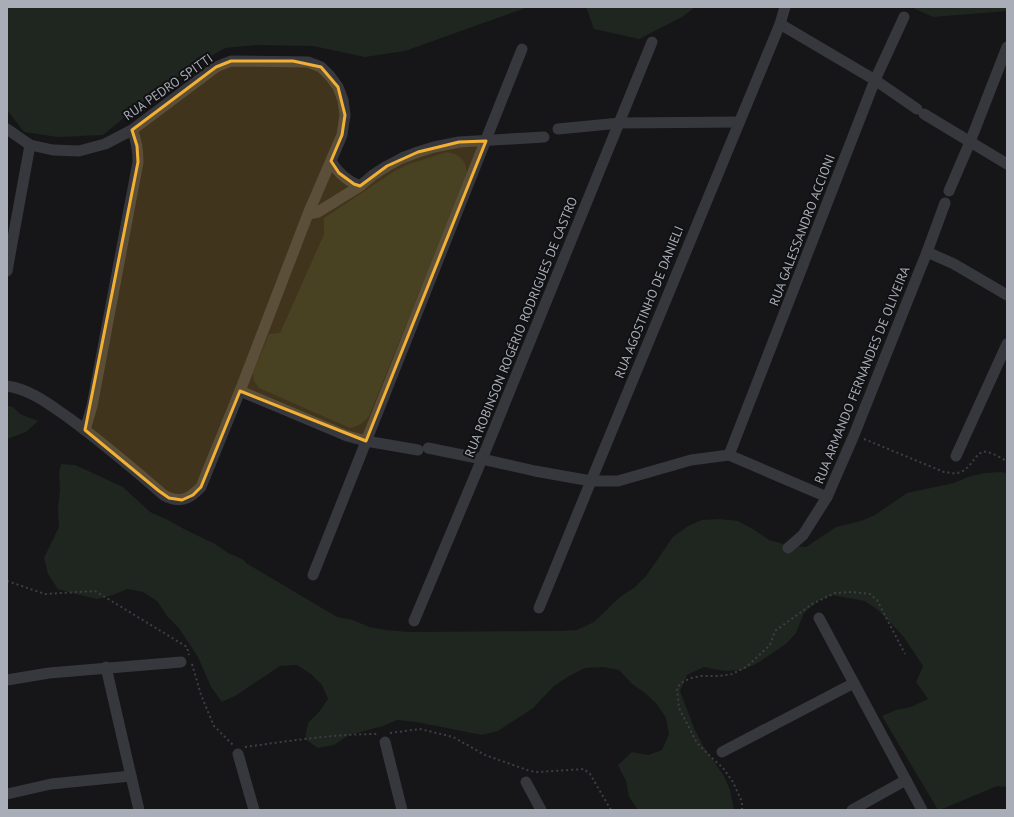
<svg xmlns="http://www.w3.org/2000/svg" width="1014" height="817" font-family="'PT Sans',sans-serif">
  <rect width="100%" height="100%" fill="#161618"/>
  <g fill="#1e261f">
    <path d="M7,7H528L405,51L365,57L313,46L257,45L225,48L184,73L142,103L103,135L58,137L24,132L7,110Z"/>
    <path d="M586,7H695L682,17L639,39L594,29Z"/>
    <path d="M911,7H1007V11L933,17Z"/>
    <path d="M447,152C460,154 467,161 467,175L369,416C364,423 358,426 350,428L259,388L254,381L253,373L269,334L280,333L324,234V218L396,170L409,164Z"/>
    <path d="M7,406L13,407L20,414L38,421L26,432L7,439Z"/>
    <path d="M61,464L75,465L123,487L150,512L166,519L184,529L215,544L228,553L244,560L246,563L337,617L353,620L369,627L386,630L409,632H416L560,631L577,630L594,622L620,597L635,587L646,576L673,537L688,526L702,520L719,519L738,521L756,531L769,540L787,545L806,547L836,527L861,521L875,515L907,493L954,483L968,477L984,473L1001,472L1007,473V787L997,786L940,810H938L882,716L896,710L911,707L928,699L916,682L923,666L903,636L878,610L865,601L832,595L818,601L804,613L796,633L786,644L756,664L742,670L725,671L704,667L687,675L680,691L694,728L702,744L724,776L730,790L734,810H638L629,797L626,781L618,765L632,752L648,755L662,750L669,734L666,718L656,703L645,693L632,684L619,670L603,667L585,668L569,676L554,686L533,708L498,731L482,735L416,722L397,720L383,726L349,735L334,745L318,748L305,739L308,723L319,712L328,699L322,685L311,674L297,665L280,666L235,696L222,702L211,687L198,657L178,627L167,616L157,601L143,592L127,589L113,595L97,599L80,595L58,589L48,574L44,558L59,527L58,509L60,490L59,473Z"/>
  </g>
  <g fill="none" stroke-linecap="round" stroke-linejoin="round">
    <g stroke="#3d3f44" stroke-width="2" stroke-dasharray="2 3" stroke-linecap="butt">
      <path d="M864,439L944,472C948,472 953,474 957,473C972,471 975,449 987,452C993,453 1001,458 1007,461"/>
      <path d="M7,581L45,594L95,591L187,647L189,655"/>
      <path d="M192,664L201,695L214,726L233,745"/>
      <path d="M390,733L420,729L453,737L485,755L530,771L538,772L584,769L590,774L611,810"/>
      <path d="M245,747C289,741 333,734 378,734"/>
      <path d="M742,810V802L733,782L723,768L711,757L697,743L679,708L677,688L681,683L691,678L701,676H719L732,674L746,667L754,660L770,645L775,631L812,604L835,593L851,592L870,594L877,600L905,654"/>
    </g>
    <g stroke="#37383d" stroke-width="11">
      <path d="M780,24L875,80L917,109"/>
      <path d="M924,114L1007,164"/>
      <path d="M7,129L30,145L53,150L79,151L105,144L132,130L216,67L231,61L308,62L321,67L330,76L338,87L343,100L345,115L342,135L308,214L240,391L201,487C192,496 184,503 170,498C166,497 162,494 159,491C130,466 100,441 69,418C50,405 30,389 7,386"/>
      <path d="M558,129L620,123L739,122"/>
      <path d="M331,161C338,173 347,181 360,186"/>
      <path d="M949,191L970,142L1007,47"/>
      <path d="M308,214L318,212L360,186L373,175L387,166L402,158L418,152L434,147L459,142L544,137"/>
      <path d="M927,252L954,264L1007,295"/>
      <path d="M7,271L30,145"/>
      <path d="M240,391L347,436L366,441L418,450"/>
      <path d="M85,430L92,406L138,162C138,150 137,141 132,130"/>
      <path d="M428,448L482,459L535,471L591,481H618L691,460L729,455L827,497"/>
      <path d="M729,455L875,80L904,17"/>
      <path d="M956,456L1007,344"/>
      <path d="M788,548L803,535L827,497L854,435L927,252L945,203"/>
      <path d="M313,575L522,49"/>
      <path d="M539,608L591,481L780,24L785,7"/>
      <path d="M819,618L922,810"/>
      <path d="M414,621L482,459L652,42"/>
      <path d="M106,667L131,776L139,810"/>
      <path d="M7,680L49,673L181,662"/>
      <path d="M385,742L402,810"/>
      <path d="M722,752L854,683"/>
      <path d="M238,754L254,810"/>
      <path d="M526,782L541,810"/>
      <path d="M7,794L51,784L131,776"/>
      <path d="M852,810L906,780"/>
    </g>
  </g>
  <path fill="#f2b134" fill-opacity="0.2" stroke="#f2b134" stroke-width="3" stroke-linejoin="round" d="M231,61H293L321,67L338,87L345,115L342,135L331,161L339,173L354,184L360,186L387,166L418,152L459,142L486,141L366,441L240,391L201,487L193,495L182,500L169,498L159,491L85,430L138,162L137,146L132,130L216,67Z"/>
  <g text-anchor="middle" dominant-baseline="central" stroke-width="4" stroke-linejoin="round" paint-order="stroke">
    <g font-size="13" fill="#a8adb8" stroke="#111113">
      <text transform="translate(168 87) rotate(-35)">RUA PEDRO SPITTI</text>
      <text transform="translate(802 230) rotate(-69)">RUA GALESSANDRO ACCIONI</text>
      <text transform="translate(649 302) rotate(-68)">RUA AGOSTINHO DE DANIELI</text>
      <text transform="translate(521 327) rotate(-68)">RUA ROBINSON ROGÉRIO RODRIGUES DE CASTRO</text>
      <text transform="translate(862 375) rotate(-68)">RUA ARMANDO FERNANDES DE OLIVEIRA</text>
    </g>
  </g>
  <rect width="1014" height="817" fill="none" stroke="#a8adb8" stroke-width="16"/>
</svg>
